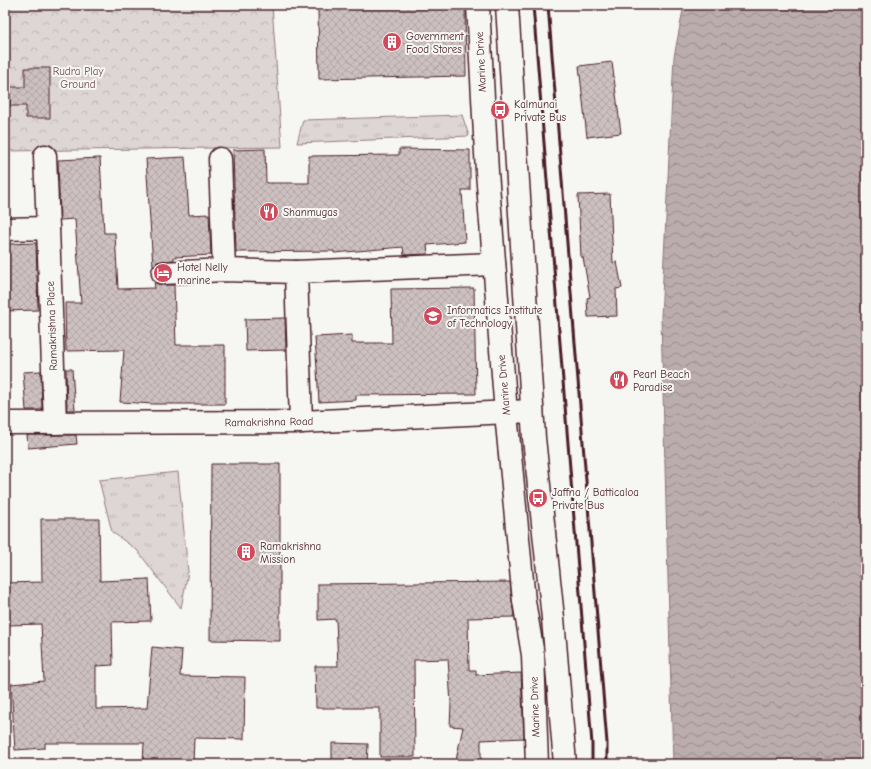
<svg xmlns="http://www.w3.org/2000/svg" width="871" height="769" font-family="'Comic Neue',sans-serif">
  <defs>
    <pattern id="grass-tufts" width="24" height="20" patternUnits="userSpaceOnUse"><rect width="24" height="20" fill="#ddd6d5"/><path d="M3 7l-1-3M5 7V3M7 7l1-3M15 17l-1-3M17 17v-4M19 17l1-3" fill="none" stroke="#bfb7b7"/></pattern>
    <pattern id="park-crowns" width="20" height="18" patternUnits="userSpaceOnUse"><rect width="20" height="18" fill="#ddd6d5"/><path d="M2 6a3 3 0 1 1 6 0M12 15a3 3 0 1 1 6 0" fill="none" stroke="#bfb7b7"/></pattern>
    <pattern id="water-waves" width="16" height="10" patternUnits="userSpaceOnUse"><rect width="16" height="10" fill="#bbadae"/><path d="M0 5q4-4 8 0t8 0" fill="none" stroke="#9a8c8e"/></pattern>
    <pattern id="building-cross-hatch" width="8" height="8" patternUnits="userSpaceOnUse"><rect width="8" height="8" fill="#ccc1c0"/><path d="M0 0l8 8M0 8l8-8" fill="none" stroke="#b1a5a5"/></pattern>
  </defs>
  <rect width="100%" height="100%" fill="#f6f6f2"/>
  <filter id="ink" filterUnits="userSpaceOnUse"><feTurbulence type="fractalNoise" baseFrequency=".025" numOctaves="2"/><feDisplacementMap in="SourceGraphic" scale="8" xChannelSelector="R" yChannelSelector="G"/><feConvolveMatrix kernelMatrix="1 2 1 2 8 2 1 2 1" color-interpolation-filters="sRGB"/></filter>
  <g filter="url(#ink)">
    <g fill="url(#grass-tufts)" stroke="#947a80">
      <path d="M462,115L469,136L297,143L303,120Z"/>
      <path d="M178,472L188,572L181,608L137,550L112,532L99,480Z"/>
    </g>
    <path fill="url(#park-crowns)" stroke="#947a80" d="M5,5H272L282,147L5,151Z"/>
    <path fill="url(#water-waves)" stroke="#8e747a" d="M684,5H866V764H673L661,317L674,57Z"/>
    <g fill="url(#building-cross-hatch)" stroke="#4a1f2b">
      <path d="M465,5L466,76L319,79L318,7Z"/>
      <path d="M612,62L621,133L587,137L579,66Z"/>
      <path d="M25,68H50V118H26V106H10V87H25Z"/>
      <path d="M265,149L266,183H309V156L399,155V149L470,150V190H462L465,242L427,245L428,254L404,255L403,247L334,253V251L236,252L233,150Z"/>
      <path d="M185,157L189,215L209,214L211,255L174,257V260L162,261L157,262L153,266L146,159Z"/>
      <path d="M100,158L104,233H115L118,289L155,288L154,281L158,284L163,285H174L176,345H225V404H154L120,402L124,350L66,351L65,303H81L75,219L60,220L58,160Z"/>
      <path d="M610,194L613,263L617,262L622,288L616,289L617,316L588,317L587,298L590,297L583,257H581L578,195Z"/>
      <path d="M36,243L38,310L5,311V244Z"/>
      <path d="M474,288L476,394L356,395V400L319,402L315,337L352,335V343H392L391,289Z"/>
      <path d="M285,318L286,350L246,351L245,319Z"/>
      <path d="M66,369H72L75,410H67Z"/>
      <path d="M41,371L42,410H26L23,372Z"/>
      <path d="M27,435H76L77,444L28,448Z"/>
      <path d="M211,464H280V641L210,640Z"/>
      <path d="M41,519H99L100,581L149,579L151,621L112,622L113,665L96,666V709L147,708L152,647L182,650L180,676L245,677L244,739L194,738L193,764L143,762L144,743H45V748L15,750L11,684L44,681L41,624L8,625L7,583L42,582Z"/>
      <path d="M510,582L514,617L468,618L469,670H476V675L521,673L524,738L481,740V760H456L463,727L450,726L451,704L448,659L414,660L415,757H380V708H316L315,666H338L336,619L318,620V584Z"/>
      <path d="M332,743L368,744L367,764L332,763Z"/>
    </g>
    <g fill="none" stroke-linecap="round" stroke-linejoin="round">
      <defs>
        <g id="minor">
          <path d="M45,156L48,228"/>
          <path d="M220,159L224,270"/>
          <path d="M5,229L48,228L55,423"/>
          <path d="M163,273L224,270L296,272"/>
          <path d="M301,422L296,272L494,264"/>
          <path d="M5,423L301,422L532,411"/>
        </g>
        <g id="major">
          <path d="M478,5L487,172L506,413L524,601L533,655L537,764"/>
          <path d="M507,5L534,438L553,618L565,764"/>
        </g>
      </defs>
      <use href="#minor" stroke="#4a1f2b" stroke-width="25"/>
      <use href="#major" stroke="#4a1f2b" stroke-width="25"/>
      <use href="#minor" stroke="#f6f6f2" stroke-width="22"/>
      <use href="#major" stroke="#f6f6f2" stroke-width="22"/>
      <g stroke="#4a1f2b" stroke-width="3">
        <path d="M533,5L592,744V764"/>
        <path d="M548,5L607,743V764"/>
      </g>
    </g>
  </g>
  <defs>
    <symbol id="building-disc" viewBox="-11 -11 22 22"><circle r="9.5" fill="#d1495b" stroke="#f6f6f2"/><path d="M-4-6H4V6H1V3H-1V6H-4ZM-2.5-4.3h1.7v1.8h-1.7ZM.8-4.3h1.7v1.8H.8ZM-2.5-1h1.7V.8h-1.7ZM.8-1h1.7V.8H.8Z" fill="#fff"/></symbol>
    <symbol id="bus-disc" viewBox="-11 -11 22 22"><circle r="9.5" fill="#d1495b" stroke="#f6f6f2"/><path d="M-5-6H5V4H4V6H2V4H-2V6H-4V4H-5ZM-3.5-4V0h7V-4ZM-3.5 1.2v1.5H-2V1.2ZM2 1.2v1.5H3.5V1.2Z" fill="#fff"/></symbol>
    <symbol id="restaurant-disc" viewBox="-11 -11 22 22"><circle r="9.5" fill="#d1495b" stroke="#f6f6f2"/><path d="M-5-6h1v4h1v-4h1v4h1v-4h1v5L-1.5 .5V6h-2V.5L-5-1ZM5-6V6H3V1.5H1.5Q1.5-4 5-6Z" fill="#fff"/></symbol>
    <symbol id="hotel-disc" viewBox="-11 -11 22 22"><circle r="9.5" fill="#d1495b" stroke="#f6f6f2"/><path d="M-6-4.5h1.5V1H6V5H4.5V3h-9V5H-6ZM-4 0a1.8 1.8 0 1 1 3.6 0ZM.5 0V-2.5h3Q6-2.5 6 0Z" fill="#fff"/></symbol>
    <symbol id="university-disc" viewBox="-11 -11 22 22"><circle r="9.5" fill="#d1495b" stroke="#f6f6f2"/><path d="M0-5L7-2L0 1L-7-2ZM-4 1L0 2.5L4 1V4Q0 6-4 4Z" fill="#fff"/></symbol>
  </defs>
  <g fill-rule="evenodd">
    <use href="#building-disc" x="381" y="31" width="22" height="22"/>
    <use href="#bus-disc" x="489" y="99" width="22" height="22"/>
    <use href="#restaurant-disc" x="258" y="201" width="22" height="22"/>
    <use href="#hotel-disc" x="152" y="262" width="22" height="22"/>
    <use href="#university-disc" x="422" y="305" width="22" height="22"/>
    <use href="#restaurant-disc" x="608" y="369" width="22" height="22"/>
    <use href="#bus-disc" x="527" y="487" width="22" height="22"/>
    <use href="#building-disc" x="235" y="541" width="22" height="22"/>
  </g>
  <g text-anchor="middle" dominant-baseline="central" stroke-width="4" stroke-linejoin="round" paint-order="stroke">
    <g font-size="11" fill="#4a1f2b" stroke="#f6f6f2" text-anchor="start">
      <text x="406" y="36">Government<tspan x="406" dy="13">Food Stores</tspan></text>
      <text x="514" y="104">Kalmunai<tspan x="514" dy="13">Private Bus</tspan></text>
      <text x="283" y="212">Shanmugas</text>
      <text x="177" y="267">Hotel Nelly<tspan x="177" dy="13">marine</tspan></text>
      <text x="447" y="310">Informatics Institute<tspan x="447" dy="13">of Technology</tspan></text>
      <text x="633" y="374">Pearl Beach<tspan x="633" dy="13">Paradise</tspan></text>
      <text x="552" y="492">Jaffna / Batticaloa<tspan x="552" dy="13">Private Bus</tspan></text>
      <text x="260" y="546">Ramakrishna<tspan x="260" dy="13">Mission</tspan></text>
    </g>
    <g font-size="11" fill="#4a1f2b" stroke="#f6f6f2">
      <text transform="translate(481 62) rotate(-93)">Marine Drive</text>
      <text transform="translate(52 326) rotate(-92)">Ramakrishna Place</text>
      <text transform="translate(504 385) rotate(-95)">Marine Drive</text>
      <text transform="translate(269 422) rotate(-1)">Ramakrishna Road</text>
      <text transform="translate(535 707) rotate(-92)">Marine Drive</text>
    </g>
    <g font-size="11" fill="#6f4d56" stroke="#f6f6f2">
      <text x="78" y="71">Rudra Play<tspan x="78" dy="13">Ground</tspan></text>
    </g>
  </g>
  <rect width="871" height="769" fill="none" stroke="#f6f6f2" stroke-width="20"/>
  <rect x="10" y="10" width="851" height="749" fill="none" stroke="#4a1f2b" stroke-width="1.5" filter="url(#ink)"/>
</svg>
